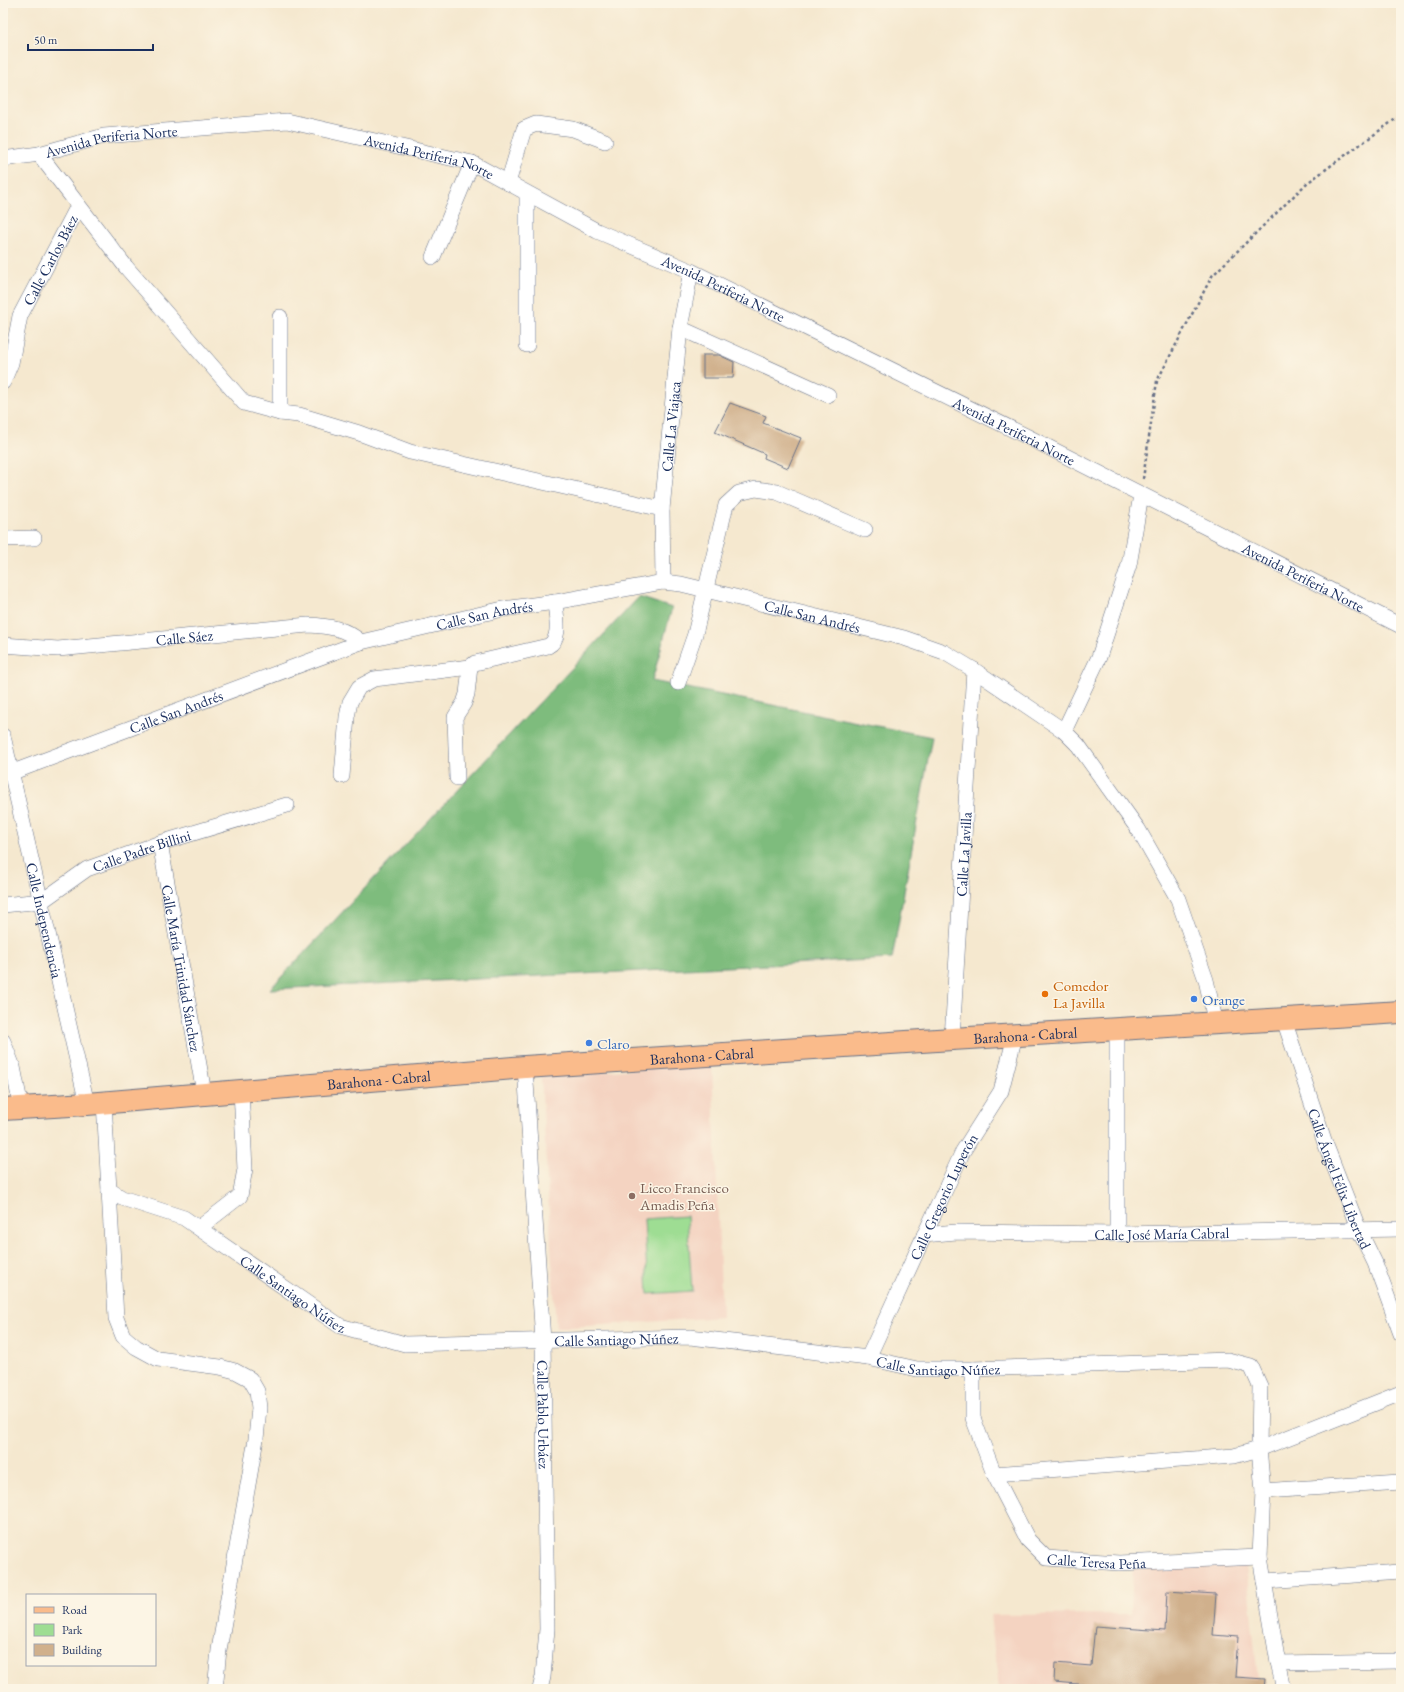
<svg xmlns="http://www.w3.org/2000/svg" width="1404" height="1692" font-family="'EB Garamond',serif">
  <rect width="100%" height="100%" fill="#fcf5e5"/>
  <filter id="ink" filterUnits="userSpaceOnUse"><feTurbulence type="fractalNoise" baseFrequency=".025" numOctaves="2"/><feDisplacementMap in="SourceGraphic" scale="8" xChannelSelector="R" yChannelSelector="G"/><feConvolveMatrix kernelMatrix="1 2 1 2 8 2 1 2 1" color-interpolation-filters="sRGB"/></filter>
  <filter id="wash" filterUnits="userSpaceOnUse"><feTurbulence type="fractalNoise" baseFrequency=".012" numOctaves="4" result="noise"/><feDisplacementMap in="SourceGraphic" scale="16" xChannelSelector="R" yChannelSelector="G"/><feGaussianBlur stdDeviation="0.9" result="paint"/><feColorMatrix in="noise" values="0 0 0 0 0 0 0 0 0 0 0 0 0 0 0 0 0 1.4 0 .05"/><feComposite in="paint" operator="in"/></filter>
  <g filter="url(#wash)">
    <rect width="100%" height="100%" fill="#f5e8cf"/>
    <g fill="#f4d3c1">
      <path d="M712,1064L722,1317L556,1328L541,1076Z"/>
      <path d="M1246,1565L1259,1689H999L990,1615L1131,1614L1133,1568Z"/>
    </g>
    <path fill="#9edd93" stroke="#5c8678" d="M687,1216L692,1291L648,1294L644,1219Z"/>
    <path fill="#7ebc7d" stroke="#4c766e" d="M639,597L672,608L652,681L932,737L892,959L270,989Z"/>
    <g id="blocks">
      <g fill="#d0b08c">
        <path d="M703,355H719L734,362L733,378H703Z"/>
        <path d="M730,403L766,416L763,423L801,438L788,468L764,458L765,454L715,432Z"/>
        <path d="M1167,1591L1216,1594L1213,1635L1238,1637L1235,1677L1265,1679L1264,1689H1141L1054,1682L1055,1663L1091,1666L1095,1626L1165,1631Z"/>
      </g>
    </g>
  </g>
  <g filter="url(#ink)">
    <use href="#blocks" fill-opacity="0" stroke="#677086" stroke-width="1"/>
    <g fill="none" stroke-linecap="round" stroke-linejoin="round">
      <defs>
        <g id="minor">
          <path d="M39,154L126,267L244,403L280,413L299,415L359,433L410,452L662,509"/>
          <path id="s1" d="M3,159L39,154L104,136L287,121L472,163L597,231L691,271L1028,437L1401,626"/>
          <path d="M508,183L524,129L536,124L573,129L605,141"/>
          <path d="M527,194V345"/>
          <path d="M433,257L472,163"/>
          <path d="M680,328L828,395"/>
          <path id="s2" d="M3,382L11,363L20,316L78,206"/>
          <path d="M280,413V317"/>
          <path d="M3,539L34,538"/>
          <path id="s3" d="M663,582L662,509L680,328L691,271"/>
          <path id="s4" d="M3,645L58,649L308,625C329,626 345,628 361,642"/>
          <path d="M678,683L695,634L726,505L739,493L756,489L777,492L865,530"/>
          <path d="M1064,731L1099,657L1129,565L1141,495"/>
          <path id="s5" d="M3,736L87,1104"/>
          <path id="s6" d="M3,774L13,772L361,642L503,609L555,602L663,582L681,584L904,638L944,652L974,670L1064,731L1078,745L1138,829L1178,899L1206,980L1216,1024"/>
          <path d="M342,776L347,717L350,702L359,687L374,679L470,667"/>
          <path d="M457,778L455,717L464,703L467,694L470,667L475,663L548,646C562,639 556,617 555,602"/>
          <path id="s7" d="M160,843L204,1093"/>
          <path id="s8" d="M3,905L42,901L87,869L160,843L287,805"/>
          <path id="s9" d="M1284,1020L1325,1143L1359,1230L1375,1263L1401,1334"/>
          <path d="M1117,1030V1234"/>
          <path id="s10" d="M952,1039L974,670"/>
          <path d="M3,1041L13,1067L21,1107"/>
          <path id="s11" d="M525,1067L543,1341L547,1629L543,1677L540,1689"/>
          <path id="s12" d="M104,1102L109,1190L122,1198L184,1218L340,1326L405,1344L690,1337L868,1358L917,1369H973L1228,1360L1251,1366L1260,1386L1259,1449L1263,1491L1260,1557L1278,1663L1284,1689"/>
          <path d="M109,1190L116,1318L123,1336L136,1347L158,1359L220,1367L235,1371L250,1379L257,1391L259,1408L256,1439L219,1650L215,1689"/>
          <path d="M199,1228L240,1196L245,1169L241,1090"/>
          <path id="s13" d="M924,1235L956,1232L1117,1234L1401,1229"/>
          <path id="s14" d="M868,1358L963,1151L1001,1091L1015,1036"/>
          <path id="s15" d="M973,1369V1418L994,1474L1028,1540L1046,1558L1119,1563L1260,1557"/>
          <path d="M994,1474L1234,1456L1259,1449L1401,1393"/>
          <path d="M1263,1491L1401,1482"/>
          <path d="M1264,1581L1401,1572"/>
          <path d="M1278,1663L1401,1661"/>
        </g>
        <g id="primary">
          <path id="s16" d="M3,1109L87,1104L525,1067L952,1039L1401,1012"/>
        </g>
      </defs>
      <use href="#minor" stroke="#677086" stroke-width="16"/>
      <use href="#primary" stroke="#677086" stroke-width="24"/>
      <path stroke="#677086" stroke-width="2.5" stroke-dasharray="3 3" stroke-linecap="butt" d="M1143,479L1157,381L1212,276L1307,183L1401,115"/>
      <use href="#minor" stroke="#fff" stroke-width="15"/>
      <use href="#primary" stroke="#fabb8b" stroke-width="22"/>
    </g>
  </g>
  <circle fill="#e8710a" stroke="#fcf5e5" stroke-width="1.5" cx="1045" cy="994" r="4"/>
  <g fill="#3f7fe0" stroke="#fcf5e5" stroke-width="1.5">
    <circle cx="1194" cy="999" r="4"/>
    <circle cx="589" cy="1043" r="4"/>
  </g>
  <circle fill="#8d6e63" stroke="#fcf5e5" stroke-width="1.5" cx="632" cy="1196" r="4"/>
  <g text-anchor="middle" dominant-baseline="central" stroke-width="3" stroke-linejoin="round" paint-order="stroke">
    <g font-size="15" fill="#1b2f5e" stroke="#fcf5e5">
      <text stroke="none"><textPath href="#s1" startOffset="110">Avenida Periferia Norte</textPath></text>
      <text stroke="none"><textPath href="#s1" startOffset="434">Avenida Periferia Norte</textPath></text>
      <text stroke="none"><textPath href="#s2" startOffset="132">Calle Carlos Báez</textPath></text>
      <text stroke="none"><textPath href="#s1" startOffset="758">Avenida Periferia Norte</textPath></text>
      <text stroke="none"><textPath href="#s3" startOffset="156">Calle La Viajaca</textPath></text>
      <text stroke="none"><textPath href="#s1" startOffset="1082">Avenida Periferia Norte</textPath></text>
      <text stroke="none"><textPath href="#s1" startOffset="1406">Avenida Periferia Norte</textPath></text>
      <text stroke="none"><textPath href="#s6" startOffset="508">Calle San Andrés</textPath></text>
      <text stroke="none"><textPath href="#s6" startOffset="843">Calle San Andrés</textPath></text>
      <text stroke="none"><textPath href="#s4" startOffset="182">Calle Sáez</textPath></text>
      <text stroke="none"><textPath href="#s6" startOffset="184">Calle San Andrés</textPath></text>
      <text stroke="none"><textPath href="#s8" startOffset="152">Calle Padre Billini</textPath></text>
      <text stroke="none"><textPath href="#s10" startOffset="185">Calle La Javilla</textPath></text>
      <text stroke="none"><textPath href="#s5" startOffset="189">Calle Independencia</textPath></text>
      <text stroke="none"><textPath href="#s7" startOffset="127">Calle María Trinidad Sánchez</textPath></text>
      <text stroke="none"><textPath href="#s16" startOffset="1025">Barahona - Cabral</textPath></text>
      <text stroke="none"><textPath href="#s16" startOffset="701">Barahona - Cabral</textPath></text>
      <text stroke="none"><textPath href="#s16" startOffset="377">Barahona - Cabral</textPath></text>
      <text stroke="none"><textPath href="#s9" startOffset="168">Calle Ángel Félix Libertad</textPath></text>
      <text stroke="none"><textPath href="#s14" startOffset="178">Calle Gregorio Luperón</textPath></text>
      <text stroke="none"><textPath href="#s13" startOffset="238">Calle José María Cabral</textPath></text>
      <text stroke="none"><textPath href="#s12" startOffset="301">Calle Santiago Núñez</textPath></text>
      <text stroke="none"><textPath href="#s12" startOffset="637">Calle Santiago Núñez</textPath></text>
      <text stroke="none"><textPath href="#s12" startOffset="961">Calle Santiago Núñez</textPath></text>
      <text stroke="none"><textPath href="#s11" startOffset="348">Calle Pablo Urbáez</textPath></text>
      <text stroke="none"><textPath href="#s15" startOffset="259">Calle Teresa Peña</textPath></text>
    </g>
    <g font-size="15" fill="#c56008" stroke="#fcf5e5" text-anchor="start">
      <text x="1053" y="985">Comedor<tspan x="1053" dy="17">La Javilla</tspan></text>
    </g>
    <g font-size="15" fill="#366cbe" stroke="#fcf5e5" text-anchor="start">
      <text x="1202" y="999">Orange</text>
      <text x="597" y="1043">Claro</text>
    </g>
    <g font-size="15" fill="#785e54" stroke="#fcf5e5" text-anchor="start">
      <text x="640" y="1187">Liceo Francisco<tspan x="640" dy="17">Amadis Peña</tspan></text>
    </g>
  </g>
  <rect width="1404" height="1692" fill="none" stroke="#fcf5e5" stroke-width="16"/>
  <rect x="26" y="1594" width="130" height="72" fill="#fcf5e5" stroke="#a2a6af"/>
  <rect x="34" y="1607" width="20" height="6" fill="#fabb8b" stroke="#a2a6af"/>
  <text x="62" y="1614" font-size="12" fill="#1b2f5e">Road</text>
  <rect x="34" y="1624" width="20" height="12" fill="#9edd93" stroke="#a2a6af"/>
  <text x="62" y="1634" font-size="12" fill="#1b2f5e">Park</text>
  <rect x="34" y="1644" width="20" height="12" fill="#d0b08c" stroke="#a2a6af"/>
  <text x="62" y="1654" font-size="12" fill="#1b2f5e">Building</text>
  <path d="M28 44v6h125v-6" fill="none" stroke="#1b2f5e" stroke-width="2"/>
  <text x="34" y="44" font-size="12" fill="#1b2f5e" stroke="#fcf5e5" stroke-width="3" paint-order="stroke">50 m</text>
</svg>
